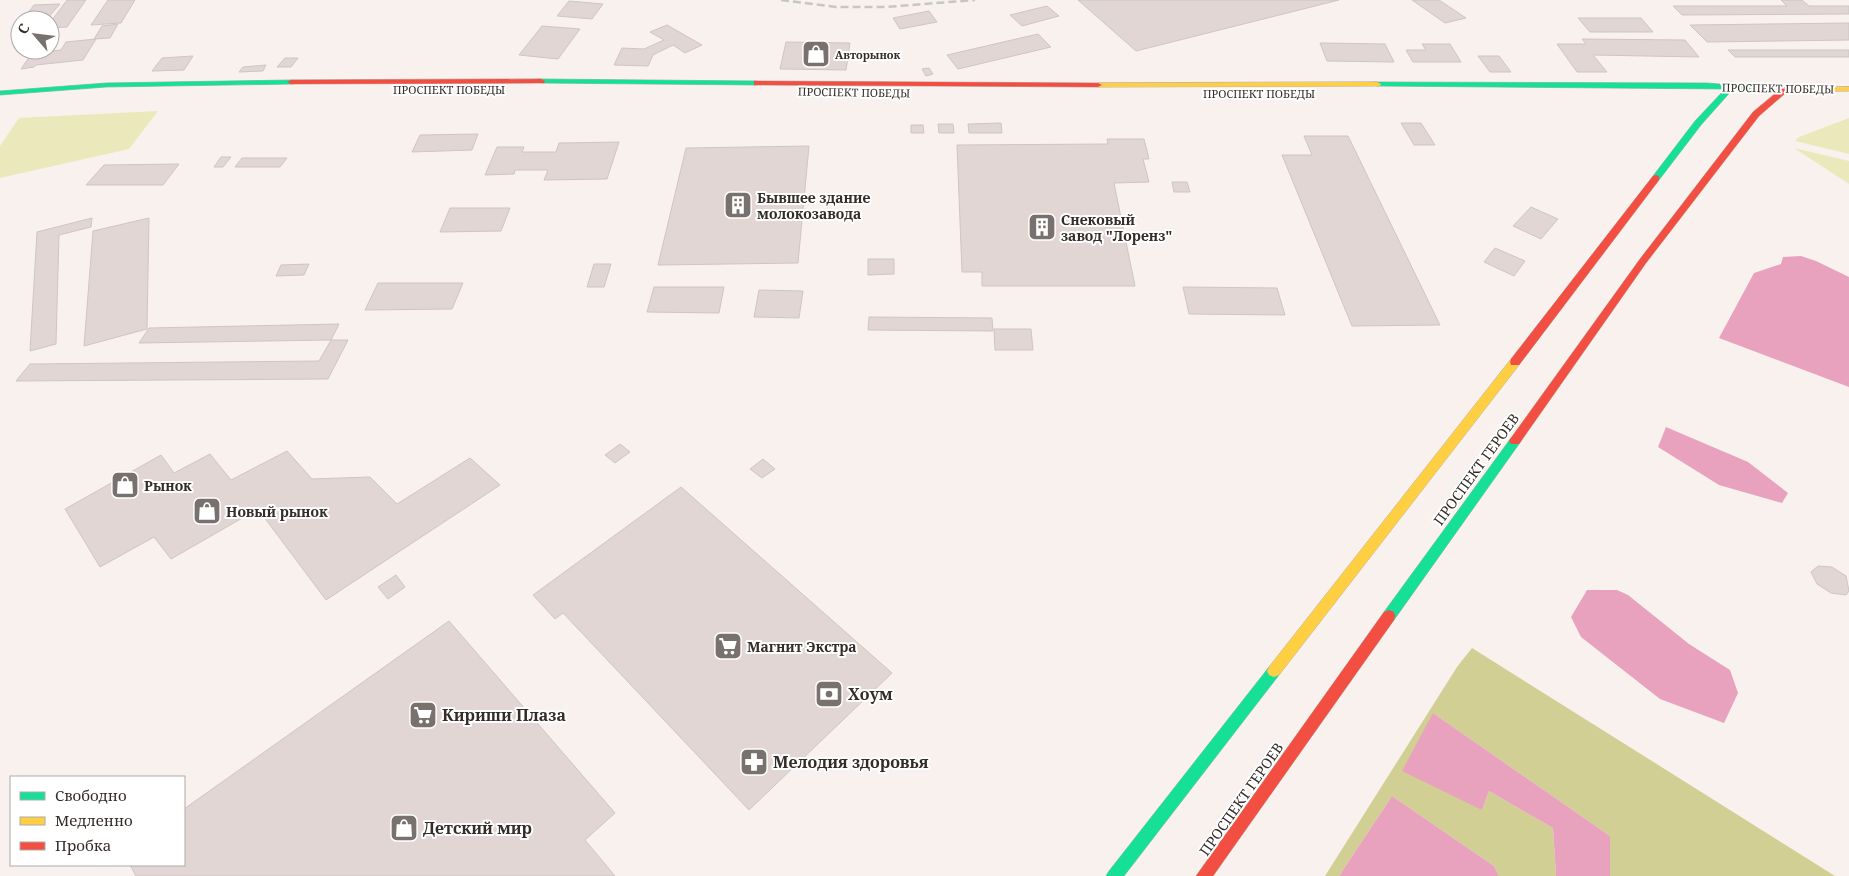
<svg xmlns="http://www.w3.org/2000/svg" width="1849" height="876" font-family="'Noto Serif',serif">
  <rect width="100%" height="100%" fill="#f8f1ee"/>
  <g fill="#ebe9bb">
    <path d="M158,111L129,149L0,178V146L19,118Z"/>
    <path d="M1849,118V154L1795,141L1799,137Z"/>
    <path d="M1794,148L1849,161V184Z"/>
  </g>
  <path fill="#d1cf94" d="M1472,648L1835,876H1610V836L1433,713L1482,810L1489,791L1553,828L1556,876H1499L1494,866L1392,796L1339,876H1325L1457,667Z"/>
  <g fill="#e8a2be">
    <path d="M1801,256L1816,261L1849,277V387L1719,338L1754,273L1781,264L1783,257Z"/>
    <path d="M1666,427L1748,462L1788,493L1782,503L1719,485L1658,447Z"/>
    <path d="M1587,590H1617L1628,595L1689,644L1730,670L1738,693L1724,723L1660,699L1581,637L1571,617Z"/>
    <path d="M1433,713L1610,836V876H1556L1553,828L1489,791L1482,810L1402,771Z"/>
    <path d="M1392,796L1494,866L1499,876H1339Z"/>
  </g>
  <g fill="#e1d6d4" stroke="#cdc6c4">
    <path d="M67,0H86L67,27L50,28V23Z"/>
    <path d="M108,0H135L121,23L91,25Z"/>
    <path d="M1078,0H1339L1136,51Z"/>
    <path d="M1412,0H1439L1466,18L1445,23Z"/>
    <path d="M1781,0H1802L1809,6H1849V14L1682,15L1673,6H1787Z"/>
    <path d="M569,1L603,4L592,19L557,16Z"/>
    <path d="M60,4L46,20H22L34,5Z"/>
    <path d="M1047,6L1059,16L1022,26L1010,15Z"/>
    <path d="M929,11L937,22L900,29L893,18Z"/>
    <path d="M1578,18H1641L1653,32H1590Z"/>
    <path d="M1849,23V40L1707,42L1690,25Z"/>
    <path d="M118,24L110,38L94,39L102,26Z"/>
    <path d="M667,25L702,45L685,53L673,45L653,55L648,66L614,65L622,48L644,49L664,40L650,32Z"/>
    <path d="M542,26L580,29L558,59L519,55Z"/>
    <path d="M1038,34L1051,47L958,69L947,55Z"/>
    <path d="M96,39L83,60L36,65L34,67L21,69L32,53L61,50L66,42Z"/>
    <path d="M1582,39L1685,40L1699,57L1593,55L1607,72H1577L1557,44H1586Z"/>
    <path d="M786,42L850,43L846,70L780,69Z"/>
    <path d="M1320,43L1385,44L1394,62L1327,61Z"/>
    <path d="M1422,44H1450L1461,62H1413L1406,50H1426Z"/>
    <path d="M1728,50H1849V57H1735Z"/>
    <path d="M193,56L184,70L152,71L162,58Z"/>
    <path d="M1478,56H1499L1511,72H1490Z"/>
    <path d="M285,58H298L291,67H277Z"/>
    <path d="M266,65L263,71L239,72L243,67Z"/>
    <path d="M929,68L933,74L926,76L922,69Z"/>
    <path d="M1001,123L1002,133H969L968,124Z"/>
    <path d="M1401,123H1421L1435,145H1414Z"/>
    <path d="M938,124H953L954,133H939Z"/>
    <path d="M911,125H923L924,133H911Z"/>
    <path d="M478,134L472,150L412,152L420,135Z"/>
    <path d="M1304,136H1348L1440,325L1352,326L1282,155H1312Z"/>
    <path d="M1107,139H1144L1149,159H1143L1149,182L1114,183L1135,286H982V272H962L957,145L1108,144Z"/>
    <path d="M619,142L607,179L544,180L548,170H515L514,174L485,175L497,147H524L522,152H556L559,143Z"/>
    <path d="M809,146L798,263L658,265L686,148Z"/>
    <path d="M221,157H231L223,167H214Z"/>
    <path d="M242,158H287L280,167H235Z"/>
    <path d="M179,164L163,185H86L104,165Z"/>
    <path d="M1172,182H1187L1190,192H1174Z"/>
    <path d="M1531,207L1558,219L1541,239L1513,226Z"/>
    <path d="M450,208H510L501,231L440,232Z"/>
    <path d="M92,218L91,227L59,235L56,344L30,351L37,232Z"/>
    <path d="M149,218L147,329L84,346L93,231Z"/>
    <path d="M1495,248L1525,261L1514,276L1484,262Z"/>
    <path d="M868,259H894V274L868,275Z"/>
    <path d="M309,264L304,275L276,276L281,265Z"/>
    <path d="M594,264H611L604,287H587Z"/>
    <path d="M378,283H463L452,309L365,310Z"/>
    <path d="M654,287H724L719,313L647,312Z"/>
    <path d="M1183,287L1277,288L1285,315L1189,314Z"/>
    <path d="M759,290L803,291L799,318L754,317Z"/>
    <path d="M869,317L992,318L993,331L868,330Z"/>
    <path d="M339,324L331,340L139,343L149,328Z"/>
    <path d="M994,329H1031L1033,350H995Z"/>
    <path d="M331,340H348L328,379L16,381L30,364L319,361Z"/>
    <path d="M620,444L630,452L615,463L605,455Z"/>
    <path d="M287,451L312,479L370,477L397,504L470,458L500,485L326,600L258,509L171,559L154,537L100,567L65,509L161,455L174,473L210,454L231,480Z"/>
    <path d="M763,459L775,469L762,478L750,469Z"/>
    <path d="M681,487L892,673L749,810L563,613L555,619L533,595Z"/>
    <path d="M1818,566L1832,567L1846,576L1849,591L1846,595L1831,593L1817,584L1811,572Z"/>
    <path d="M396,575L405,587L388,599L378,587Z"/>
    <path d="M449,621L615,813L585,840L615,876H136L130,865H184V809Z"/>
  </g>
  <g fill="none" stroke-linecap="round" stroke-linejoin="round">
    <defs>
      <g id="fast">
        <path d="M538,79L757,81L761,83L757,85L541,83L537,81Z"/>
        <path d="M291,80H294V84L106,87L0,95V91L106,83Z"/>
        <path d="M1374,82L1707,83L1769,88L1773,90L1769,92L1733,89L1701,125L1659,180H1653V176L1695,121L1725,89L1377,86L1373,84Z"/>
        <path d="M1515,437L1519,438L1521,441L1519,444L1394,620L1389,622L1384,620L1383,616L1384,612L1511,438Z"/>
        <path d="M1274,665L1279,667L1281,671L1279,675L1124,876H1106L1109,871L1269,667Z"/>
      </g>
      <g id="slow">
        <path d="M1377,82L1381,84L1380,86L1098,87L1094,85L1098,83Z"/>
        <path d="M1849,87V91L1769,92L1765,90L1769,88Z"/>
        <path d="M1515,358L1519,359L1520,362L1519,365L1279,675L1274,677L1269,675L1267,671L1269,667L1511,359Z"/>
      </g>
      <g id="jam">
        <path d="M541,79L545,81L544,83L291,84L287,82L291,80Z"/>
        <path d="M754,81L1098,83L1102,85L1098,87L757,85H754Z"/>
        <path d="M1782,88L1789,90L1759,116L1646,263L1519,444H1511L1509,441L1511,438L1640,259L1753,112Z"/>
        <path d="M1656,175L1659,176V180L1519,365H1511L1510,362L1511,359L1653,176Z"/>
        <path d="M1389,610L1394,612L1395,616L1394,620L1213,876H1196L1384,612Z"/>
      </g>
    </defs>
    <use href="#fast" stroke="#b8b2ae" stroke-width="1"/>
    <use href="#slow" stroke="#b8b2ae" stroke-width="1"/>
    <use href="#jam" stroke="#b8b2ae" stroke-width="1"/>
    <use href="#fast" fill="#16e098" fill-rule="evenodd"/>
    <use href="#slow" fill="#ffcf43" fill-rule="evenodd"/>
    <use href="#jam" fill="#f24e42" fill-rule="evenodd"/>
    <path stroke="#c8c6c5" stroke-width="2.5" stroke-dasharray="8 4" stroke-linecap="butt" d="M781,0L836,7H886L975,0"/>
  </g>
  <defs>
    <symbol id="shop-square" viewBox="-11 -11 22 22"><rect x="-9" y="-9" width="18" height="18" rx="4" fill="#79716d" stroke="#fff"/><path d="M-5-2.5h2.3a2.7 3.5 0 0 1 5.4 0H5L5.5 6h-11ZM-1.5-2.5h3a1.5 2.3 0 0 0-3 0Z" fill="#fff"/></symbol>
    <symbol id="building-square" viewBox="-11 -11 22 22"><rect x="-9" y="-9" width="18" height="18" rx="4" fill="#79716d" stroke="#fff"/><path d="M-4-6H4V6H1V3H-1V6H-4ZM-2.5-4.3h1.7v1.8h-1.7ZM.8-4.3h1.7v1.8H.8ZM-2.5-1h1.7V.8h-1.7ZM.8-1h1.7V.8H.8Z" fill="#fff"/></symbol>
    <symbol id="supermarket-square" viewBox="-11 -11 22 22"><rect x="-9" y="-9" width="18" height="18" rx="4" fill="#79716d" stroke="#fff"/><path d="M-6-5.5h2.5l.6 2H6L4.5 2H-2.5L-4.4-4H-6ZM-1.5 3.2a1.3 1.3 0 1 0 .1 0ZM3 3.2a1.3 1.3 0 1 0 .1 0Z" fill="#fff"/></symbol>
    <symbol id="bank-square" viewBox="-11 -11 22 22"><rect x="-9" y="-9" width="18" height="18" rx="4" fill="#79716d" stroke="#fff"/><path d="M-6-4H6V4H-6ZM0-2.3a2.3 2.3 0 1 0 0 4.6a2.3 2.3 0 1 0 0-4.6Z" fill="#fff"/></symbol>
    <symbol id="pharmacy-square" viewBox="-11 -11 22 22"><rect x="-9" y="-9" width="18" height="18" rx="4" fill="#79716d" stroke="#fff"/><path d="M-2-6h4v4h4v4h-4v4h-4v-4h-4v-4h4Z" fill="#fff"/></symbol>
  </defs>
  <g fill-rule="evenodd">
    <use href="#shop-square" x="800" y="38" width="32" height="32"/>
    <use href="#building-square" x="722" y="189" width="32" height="32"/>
    <use href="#building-square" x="1026" y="211" width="32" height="32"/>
    <use href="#shop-square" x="109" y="469" width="32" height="32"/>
    <use href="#shop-square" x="191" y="495" width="32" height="32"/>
    <use href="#supermarket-square" x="712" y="630" width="32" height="32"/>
    <use href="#bank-square" x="813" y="678" width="32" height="32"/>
    <use href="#supermarket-square" x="407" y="699" width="32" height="32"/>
    <use href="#pharmacy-square" x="738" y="746" width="32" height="32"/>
    <use href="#shop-square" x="388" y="812" width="32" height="32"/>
  </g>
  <g text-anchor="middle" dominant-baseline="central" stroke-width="4" stroke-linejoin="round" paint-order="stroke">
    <g font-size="11" font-weight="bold" fill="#342c28" stroke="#fff" text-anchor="start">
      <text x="835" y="54">Авторынок</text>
    </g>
    <g font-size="11" fill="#342c28" stroke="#fff">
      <text transform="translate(1778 88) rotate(1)">ПРОСПЕКТ ПОБЕДЫ</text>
      <text x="449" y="89">ПРОСПЕКТ ПОБЕДЫ</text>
      <text transform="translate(854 92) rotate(1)">ПРОСПЕКТ ПОБЕДЫ</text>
      <text x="1259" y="93">ПРОСПЕКТ ПОБЕДЫ</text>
    </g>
    <g font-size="14" font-weight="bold" fill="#342c28" stroke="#fff" text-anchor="start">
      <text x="757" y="197">Бывшее здание<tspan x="757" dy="16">молокозавода</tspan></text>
      <text x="1061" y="219">Снековый<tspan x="1061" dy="16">завод "Лоренз"</tspan></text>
      <text x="144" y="485">Рынок</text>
      <text x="226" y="511">Новый рынок</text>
      <text x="747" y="646">Магнит Экстра</text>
    </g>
    <g font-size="14" fill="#342c28" stroke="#fff">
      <text transform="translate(1476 469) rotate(-54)">ПРОСПЕКТ ГЕРОЕВ</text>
      <text transform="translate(1241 799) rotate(-55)">ПРОСПЕКТ ГЕРОЕВ</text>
    </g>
    <g font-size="16" font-weight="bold" fill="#342c28" stroke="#fff" text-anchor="start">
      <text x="848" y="694">Хоум</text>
      <text x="442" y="715">Кириши Плаза</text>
      <text x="773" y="762">Мелодия здоровья</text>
      <text x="423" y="828">Детский мир</text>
    </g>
  </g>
  <rect x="10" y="776" width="175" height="90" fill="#ffffff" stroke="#aeaba9"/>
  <rect x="20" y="792" width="25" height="8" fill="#16e098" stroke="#aeaba9"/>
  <text x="55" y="801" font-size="15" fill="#342c28">Свободно</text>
  <rect x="20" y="817" width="25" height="8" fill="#ffcf43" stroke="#aeaba9"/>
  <text x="55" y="826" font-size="15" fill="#342c28">Медленно</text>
  <rect x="20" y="842" width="25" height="8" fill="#f24e42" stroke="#aeaba9"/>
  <text x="55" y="851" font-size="15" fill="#342c28">Пробка</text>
  <g transform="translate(35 35) rotate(298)"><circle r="24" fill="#ffffff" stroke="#aeaba9"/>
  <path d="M0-4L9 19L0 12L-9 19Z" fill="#79716d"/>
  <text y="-8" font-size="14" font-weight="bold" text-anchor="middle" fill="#342c28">С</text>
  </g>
</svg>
